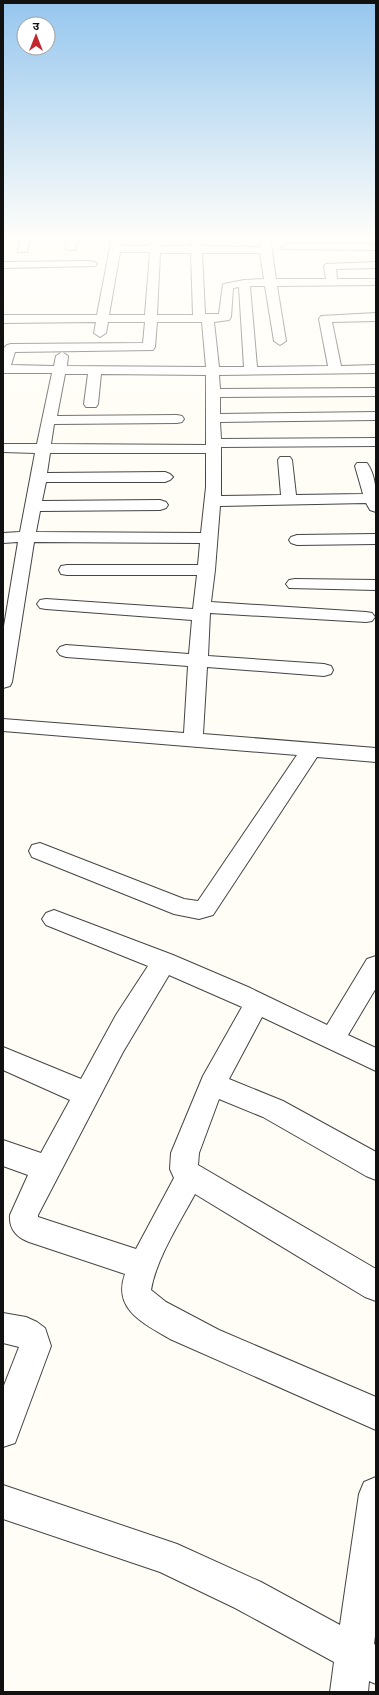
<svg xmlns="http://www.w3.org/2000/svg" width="379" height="1695" font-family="Lora,'Noto Sans Devanagari',serif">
  <rect width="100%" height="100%" fill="#fffdf5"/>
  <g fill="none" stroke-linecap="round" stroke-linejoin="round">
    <defs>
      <g id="minor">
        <path d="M21,237H31L27,252H19L18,250Z"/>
        <path d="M69,237H79L75,250H67L66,248Z"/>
        <path d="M112,237H122L121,246H150L151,237H161V246H191V237H201L202,246L260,247V237H270L276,279H326L324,266L326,264L376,262V268L336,269L337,279H376V285L277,286L286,341L280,345L274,341L265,286H250L257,367L328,366L319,319L321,316L376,313V321L332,322L341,366L376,365V373L219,375L220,389L376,388V396L220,397V414L376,412V420L220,422L221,439L376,438V446L221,447V496L281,495L278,460L280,457H290L292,460L296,495L363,494L355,466L357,463H367C377,477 376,495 376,512L370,510L366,503L220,506L215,570L211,602L366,612L372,613L375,617L372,621L366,622L210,613L208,656L324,664L331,666L333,670L331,674L324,676L207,667L203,734L376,748V762L317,757L213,915L199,919L174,914L32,857L29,851L32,845L40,843L184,899L198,901L297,755L3,731V719L184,733L188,666L66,657L60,655L57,651L60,647L66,645L189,654L192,620L46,609L40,608L37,604L40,600L46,599L193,609L197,575H67L61,574L59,570L61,566L67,565H198L200,543L34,542L12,682L10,686L3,688V632L18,542L3,543V533L20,532L35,453L3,452V444H37L52,373H3V349L7,345L11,344L143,343L145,322H108L106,333L100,337L94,333L96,322L3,323V315H97ZM120,252H150L145,315H109ZM160,253H191L193,315H157ZM202,253H260L264,279L244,280L223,284L219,314H205ZM239,287L244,367H219L214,322L229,320L231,317L233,288ZM157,322H202L206,367L67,366L68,356L62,352L56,356L54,366L11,365L15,352L153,350L155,347ZM65,374H88L84,404L86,407H96L98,404L101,374L206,375V445L51,444L54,424L177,423L182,422L184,419L182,416L177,415L57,416ZM50,453H206V487L201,533L36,532L40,511L160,510L166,508L168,505L166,502L160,500L42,501L46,482H165L170,480L173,477L170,474L165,472L47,473Z"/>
        <path d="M287,244H376V250L283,249L282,247Z"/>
        <path d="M91,261L95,262L97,264L95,266L3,268V262Z"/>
        <path d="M376,534V544L297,545L291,543L289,540L291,537L297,535Z"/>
        <path d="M295,579L376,580V590L289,588L286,584L289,580Z"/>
        <path d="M54,910L173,955L248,987L327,1025L367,959L376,956V988L348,1035L376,1048V1071L262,1017L229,1079L283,1101L376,1152V1180L366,1176L263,1117L219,1099L199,1153L198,1165L376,1269V1301L365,1297L195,1194C180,1222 156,1259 151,1290L166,1302L219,1330L376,1397V1430L170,1339C145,1324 112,1310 125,1274L29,1242C16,1237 9,1229 10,1215L28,1175L3,1166V1140L41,1153L70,1100L3,1070V1047L81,1079L116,1015L148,966L46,925L42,919L46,913ZM169,975L242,1007L203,1076L171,1153L170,1169L174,1178L136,1249L38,1217V1215L123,1052Z"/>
        <path d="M3,1313L26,1317L37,1322L45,1328L51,1346L15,1443L3,1447V1388L19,1347L3,1343Z"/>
        <path d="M376,1477V1628L374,1644L376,1645V1684L369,1681L368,1692H330L334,1662L235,1608L160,1572L3,1519V1485L177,1544L261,1582L340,1625L359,1494L364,1482Z"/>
      </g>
    </defs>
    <use href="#minor" stroke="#444" stroke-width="2"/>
    <use href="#minor" fill="#fff" fill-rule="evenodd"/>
  </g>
  <linearGradient id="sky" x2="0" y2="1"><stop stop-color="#95c6ee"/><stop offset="0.5" stop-color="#fffefa"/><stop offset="1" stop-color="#fffefa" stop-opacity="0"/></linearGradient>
  <rect width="379" height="475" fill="url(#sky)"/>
  <rect width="379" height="1695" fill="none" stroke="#111111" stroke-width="8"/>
  <g transform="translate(36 36)"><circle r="19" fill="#ffffff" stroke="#a0a0a0"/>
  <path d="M0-3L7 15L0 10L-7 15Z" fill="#c4262e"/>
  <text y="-6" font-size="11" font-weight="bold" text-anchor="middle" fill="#111111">उ</text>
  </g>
</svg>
